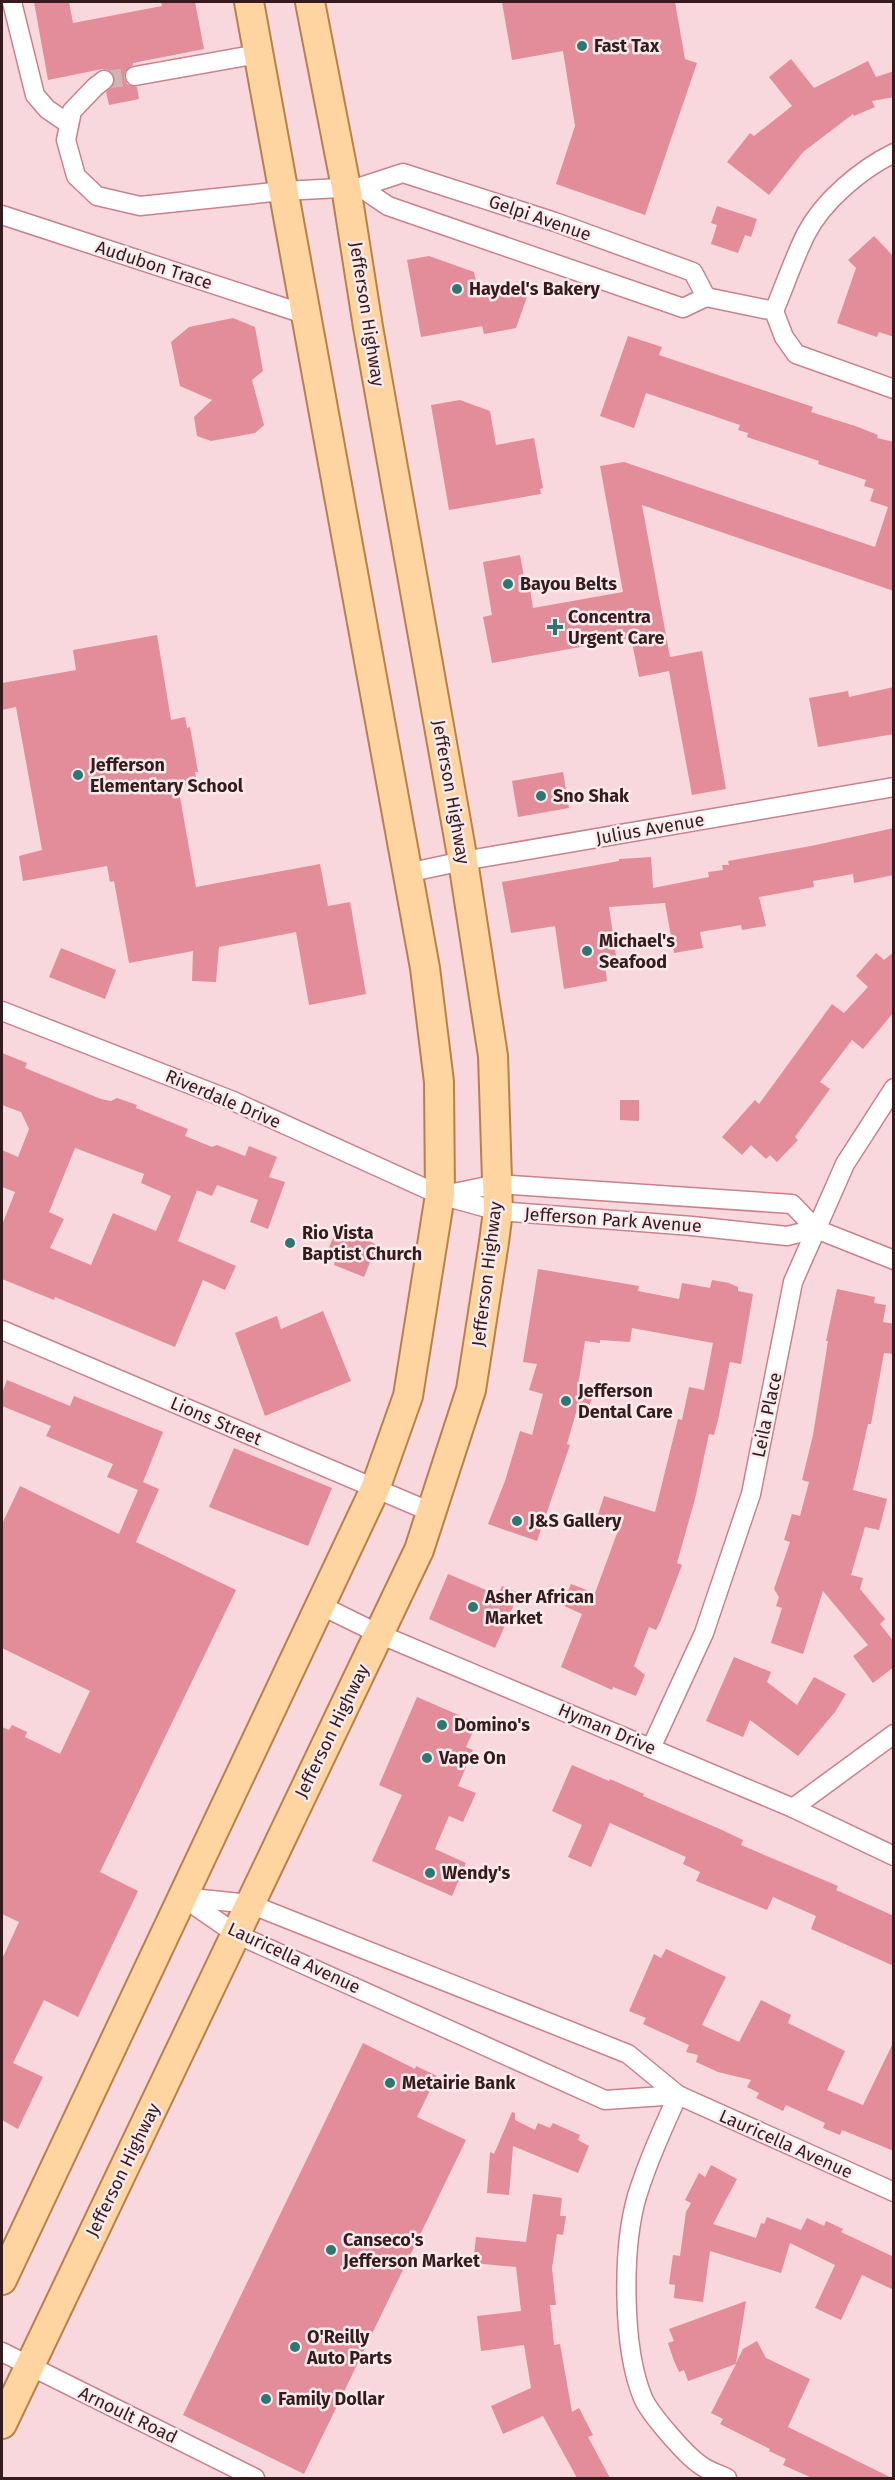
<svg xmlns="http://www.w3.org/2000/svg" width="895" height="2480" font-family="'Fira Sans',sans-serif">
  <rect width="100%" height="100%" fill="#f8d8dc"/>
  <g fill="#e28d99" fill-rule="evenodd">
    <path d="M34,2H69L73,23L162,6L161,2H195L204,49L133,63V65L125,72L124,77L127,84L137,87L139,99L109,105L106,92L114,85L115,79L109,70L102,69L48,80Z"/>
    <path d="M502,2H675L685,59L697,63L645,215L556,184L575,126L563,51L512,60Z"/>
    <path d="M791,59L814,88L868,61L876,77L894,71V97L872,101L875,107L854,116L853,114L803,152L769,195L727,162L750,133L754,136L792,106L769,77Z"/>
    <path d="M717,206L757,219L751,237L745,235L738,253L711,244L717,225L711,223Z"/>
    <path d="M874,236L894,257V337L879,332L877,337L837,323L856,268L848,260Z"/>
    <path d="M429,256L474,272L476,281L527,297L516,328L484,334L482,326L421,337L407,260Z"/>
    <path d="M233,318L255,327L263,371L252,380L264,425L255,433L211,441L197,436L194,417L212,400L180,386L171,342L189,327Z"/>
    <path d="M628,336L662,347L659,355L813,407L811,412L858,427L878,435L877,438L894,442V591L642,505L670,657L702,651L726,789L692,795L669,671L639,677L631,638L492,663L483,617L492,615L483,562L520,555L524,577H528L533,608L623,592L600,466L624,462L875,547L888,507L870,501L874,489L864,486L866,480L818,464L819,461L747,437L748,433L738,430L740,425L646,393L634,428L600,416Z"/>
    <path d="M460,400L490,411L496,445L534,438L543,488L540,489L541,494L449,510L431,405Z"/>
    <path d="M157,635L171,720L185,717L187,728L190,727L198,772H195L197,783L178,786L196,887L320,864L328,906L350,902L366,994L309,1005L296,932L219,947L216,982L192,981L193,951L129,963L114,881L110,882L107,866L23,881L19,856L42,850L16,707L2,710V683L76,670L73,650Z"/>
    <path d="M894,687V734L818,747L809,698L848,691L849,697Z"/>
    <path d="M563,772L569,808L518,817L512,781Z"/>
    <path d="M894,828V875L854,883L853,874L813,881L814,887L759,897L766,926L742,930L741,925L700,932L703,948L674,953L665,903L609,907L617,963L605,965L607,981L564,989L555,926L511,933L502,882L619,861V859L651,857L653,888L709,877L708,872L723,870L722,865H729L728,861L811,846Z"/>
    <path d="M61,948L116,970L105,999L49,977Z"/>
    <path d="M894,952V1012L863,1049L852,1040L820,1082L830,1089L795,1137L798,1140L777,1162L770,1155L766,1159L751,1145L742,1155L722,1137L755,1100L759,1104L832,1004L844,1013L868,987L856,976L876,953L884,960Z"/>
    <path d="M2,1053L27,1063L25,1068L101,1099L111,1101L117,1098L137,1105L136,1108L188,1129L185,1136L212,1147L217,1145L245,1156L249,1146L277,1157L269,1177L285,1182L268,1229L250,1222L258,1200L217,1185L212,1196L197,1190L178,1241L236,1266L225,1290L203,1280L175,1347L55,1297L54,1300L2,1279V1225L15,1192L2,1187V1150L18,1157L29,1129L21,1112L2,1105ZM75,1148L144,1174L141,1183L171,1196L156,1231L113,1213L91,1265L50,1248L64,1219L49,1212Z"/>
    <path d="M620,1100H639V1121L620,1120Z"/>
    <path d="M338,1226L377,1245L364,1277L334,1265L335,1261L325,1257Z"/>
    <path d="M538,1269L639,1286L638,1291L679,1299L682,1283L710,1288L712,1280L729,1283L738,1287V1291L753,1294L741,1364L730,1362L718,1420L714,1435L709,1434L695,1499L677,1563L682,1565L661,1620L656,1630L649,1627L634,1666L645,1675L636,1696L613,1687L612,1690L561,1667L582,1614L562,1605L571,1584L595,1593L619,1528L596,1521L604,1496L655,1512L678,1419L682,1420L689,1387L704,1390L713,1343L632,1328L630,1342L600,1340V1343L585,1341L578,1386L594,1391L588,1411L577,1409L567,1444L570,1445L537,1541L488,1524L505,1481L520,1431L532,1435L543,1394L529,1390L537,1364L523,1362Z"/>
    <path d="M837,1289L875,1297L874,1303L886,1305L883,1322L894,1324V1354L884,1353L871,1424H868L853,1490L887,1499L879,1530L865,1527L851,1575L863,1578L860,1589L885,1619L880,1624L894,1642V1667L873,1683L853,1656L868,1645L823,1591L803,1654L771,1643L782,1608L776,1606L779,1597L774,1589L790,1542L784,1540L792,1514L800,1516L809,1482L802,1480L813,1435L828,1341H826Z"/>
    <path d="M323,1311L351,1381L265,1416L235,1333L277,1316L281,1329Z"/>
    <path d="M7,1380L70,1406L74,1396L163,1432L143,1482L159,1489L136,1542L236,1590L100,1872L138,1891L78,2017L44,2000L13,2063L43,2077L18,2129L2,2120V1959L19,1922L2,1914V1727L9,1730L12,1725L27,1732L25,1737L60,1754L90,1691L2,1648V1524L20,1486L119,1534L138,1490L107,1477L113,1464L46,1436L51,1426L2,1406V1393Z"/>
    <path d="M234,1448L332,1488L308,1546L209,1507Z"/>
    <path d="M448,1574L498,1595L502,1586L519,1593L495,1648L429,1619Z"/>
    <path d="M734,1657L771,1672L767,1682L797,1705L814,1677L846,1694L835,1712L798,1756L750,1720L743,1737L706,1721Z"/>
    <path d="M417,1697L477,1723L466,1747L473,1750L458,1786L476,1793L463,1822L449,1816L435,1849L466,1863L452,1896L372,1861L402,1795L379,1785Z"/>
    <path d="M572,1765L609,1781L610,1779L644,1794L643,1796L722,1830L743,1840L741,1845L838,1886L836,1890L894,1916V1966L811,1929L816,1916L773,1897L767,1910L696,1881L700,1872L683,1864L686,1857L610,1823L591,1867L568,1857L582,1825L552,1811Z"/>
    <path d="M666,1949L726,1977L702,2025L739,2042L761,2000L791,2015L788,2023L845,2051L827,2090L863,2105L894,2041V2151L842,2130L840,2135L823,2128L825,2123L786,2105L783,2111L756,2098L759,2093L747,2087L751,2080L718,2072L696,2062L698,2055L686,2052L689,2045L643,2024L646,2018L629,2011L654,1954L661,1958Z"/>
    <path d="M363,2043L415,2069L416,2066L437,2076L417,2117L466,2140L304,2474L183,2415Z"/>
    <path d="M512,2112L515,2113V2120L535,2130L538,2123L550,2128L553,2123L580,2135L578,2140L589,2146L578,2173L513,2146L509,2195L487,2193L490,2152L494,2154Z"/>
    <path d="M711,2165L737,2179L713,2224L756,2238L761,2223L764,2224L767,2217L801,2230L807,2218L824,2226L826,2221L843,2229L841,2232L894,2257V2290L862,2275L841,2320L815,2308L835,2265L790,2243L781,2273L710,2251L703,2302L674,2298L675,2285L669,2284L673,2255L680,2256L686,2212L691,2203L685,2200L699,2173L705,2177Z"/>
    <path d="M533,2194L562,2198L560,2216H566L563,2235L557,2234L552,2268L556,2305H550L554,2345L560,2344L572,2412L579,2408L593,2435L588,2437L610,2478H577L543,2416L503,2434L491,2406L531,2388L524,2345L481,2351L477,2316L521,2311L516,2267L473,2263L476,2237L526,2242Z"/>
    <path d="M746,2301L736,2363L743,2349L757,2341L766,2358L810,2379L788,2427L892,2478H812L783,2465L786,2459L769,2451L770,2449L720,2424L723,2419L711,2413L736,2364L688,2381L684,2370L679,2372L674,2361L668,2343L674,2341L669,2329Z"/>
  </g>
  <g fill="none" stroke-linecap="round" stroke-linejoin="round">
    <path stroke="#d1b2b6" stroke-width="18" stroke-dasharray="18 9" stroke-linecap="butt" d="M104,80L135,76"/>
    <defs>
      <g id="street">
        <path d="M12,2L35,95L47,109L69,124"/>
        <path d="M135,76L258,54"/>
        <path d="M104,80L95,87L72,111L66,140L76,176L97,196L140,206L283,191L360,187L403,173L555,222L693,272L706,297L683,308L388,206L360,187"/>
        <path d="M2,215L307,315"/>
        <path d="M706,297L774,311L784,337L796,354L894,389"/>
        <path d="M774,311C785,285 794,258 806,234C823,201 861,169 894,153"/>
        <path d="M407,873L463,861L894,787"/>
        <path d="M2,1011L233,1101L440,1195L498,1211L692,1226L787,1236L816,1229"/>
        <path d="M444,1195L497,1184L792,1204L816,1229L894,1260"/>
        <path d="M2,1330L431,1512"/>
        <path d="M320,1605L379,1634L793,1808L894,1856"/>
        <path d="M651,1748L704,1633L751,1494L793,1282L845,1164L894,1088"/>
        <path d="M793,1808L894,1734"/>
        <path d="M182,1897L250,1904L628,2054L678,2095L894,2192"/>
        <path d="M184,1898L236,1934L605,2100L678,2095"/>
        <path d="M678,2095C663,2128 648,2161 637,2196C622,2248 622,2348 643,2398C649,2413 685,2454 699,2464C706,2470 718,2474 727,2478"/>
        <path d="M2,2352L255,2478"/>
      </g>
      <g id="primary">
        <path d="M2,2280L375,1489L408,1396L440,1195L439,1082L425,968L249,2"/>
        <path d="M2,2424L419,1550L471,1390L494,1242L498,1211L493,1056L463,861L368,327L346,187L310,2"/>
      </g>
    </defs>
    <use href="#street" stroke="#c9828c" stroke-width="21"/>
    <use href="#primary" stroke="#b8814a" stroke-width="32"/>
    <use href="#street" stroke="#fff" stroke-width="18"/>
    <use href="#primary" stroke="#fed4a0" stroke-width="28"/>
  </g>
  <g fill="#2d7672" stroke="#faeaec" stroke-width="2">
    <circle cx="582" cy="46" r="6"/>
    <circle cx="457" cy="289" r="6"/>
    <circle cx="508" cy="584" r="6"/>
    <path d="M552 618h6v6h6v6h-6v6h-6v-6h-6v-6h6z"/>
    <circle cx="78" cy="775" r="6"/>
    <circle cx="541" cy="796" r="6"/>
    <circle cx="587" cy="951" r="6"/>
    <circle cx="290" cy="1243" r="6"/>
    <circle cx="566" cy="1401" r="6"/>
    <circle cx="517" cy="1521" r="6"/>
    <circle cx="473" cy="1607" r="6"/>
    <circle cx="442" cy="1725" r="6"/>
    <circle cx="427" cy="1758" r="6"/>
    <circle cx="430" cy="1873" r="6"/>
    <circle cx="390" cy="2083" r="6"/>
    <circle cx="331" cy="2250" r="6"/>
    <circle cx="295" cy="2347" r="6"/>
    <circle cx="266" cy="2399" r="6"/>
  </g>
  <g text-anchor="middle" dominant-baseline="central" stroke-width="5" stroke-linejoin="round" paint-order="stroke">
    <g font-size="18" font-weight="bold" fill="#351a1e" stroke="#faeaec" text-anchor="start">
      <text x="594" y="46">Fast Tax</text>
      <text x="469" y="289">Haydel's Bakery</text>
      <text x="520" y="584">Bayou Belts</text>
      <text x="568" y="617">Concentra<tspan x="568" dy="21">Urgent Care</tspan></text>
      <text x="90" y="765">Jefferson<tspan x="90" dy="21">Elementary School</tspan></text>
      <text x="553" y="796">Sno Shak</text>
      <text x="599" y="941">Michael's<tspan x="599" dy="21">Seafood</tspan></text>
      <text x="302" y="1233">Rio Vista<tspan x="302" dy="21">Baptist Church</tspan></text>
      <text x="578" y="1391">Jefferson<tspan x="578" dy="21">Dental Care</tspan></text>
      <text x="529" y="1521">J&amp;S Gallery</text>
      <text x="485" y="1597">Asher African<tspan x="485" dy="21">Market</tspan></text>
      <text x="454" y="1725">Domino's</text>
      <text x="439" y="1758">Vape On</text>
      <text x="442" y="1873">Wendy's</text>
      <text x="402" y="2083">Metairie Bank</text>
      <text x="343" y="2240">Canseco's<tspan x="343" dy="21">Jefferson Market</tspan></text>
      <text x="307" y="2337">O'Reilly<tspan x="307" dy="21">Auto Parts</tspan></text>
      <text x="278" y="2399">Family Dollar</text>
    </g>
    <g font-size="18" fill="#351a1e" stroke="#faeaec">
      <text transform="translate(540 218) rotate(19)">Gelpi Avenue</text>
      <text transform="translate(154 265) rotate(18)">Audubon Trace</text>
      <text transform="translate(367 314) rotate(81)">Jefferson Highway</text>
      <text transform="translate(451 792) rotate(80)">Jefferson Highway</text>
      <text transform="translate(650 829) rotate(-10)">Julius Avenue</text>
      <text transform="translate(223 1099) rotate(23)">Riverdale Drive</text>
      <text transform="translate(613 1220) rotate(4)">Jefferson Park Avenue</text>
      <text transform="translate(487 1274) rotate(-83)">Jefferson Highway</text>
      <text transform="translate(767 1415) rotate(-78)">Leila Place</text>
      <text transform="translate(216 1421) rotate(23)">Lions Street</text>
      <text transform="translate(607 1729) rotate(23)">Hyman Drive</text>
      <text transform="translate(332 1731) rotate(-64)">Jefferson Highway</text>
      <text transform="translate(294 1958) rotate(25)">Lauricella Avenue</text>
      <text transform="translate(786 2144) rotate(24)">Lauricella Avenue</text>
      <text transform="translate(123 2170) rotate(-64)">Jefferson Highway</text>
      <text transform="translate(128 2415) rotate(26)">Arnoult Road</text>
    </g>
  </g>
  <rect width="895" height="2480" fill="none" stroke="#351a1e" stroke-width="6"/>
</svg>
